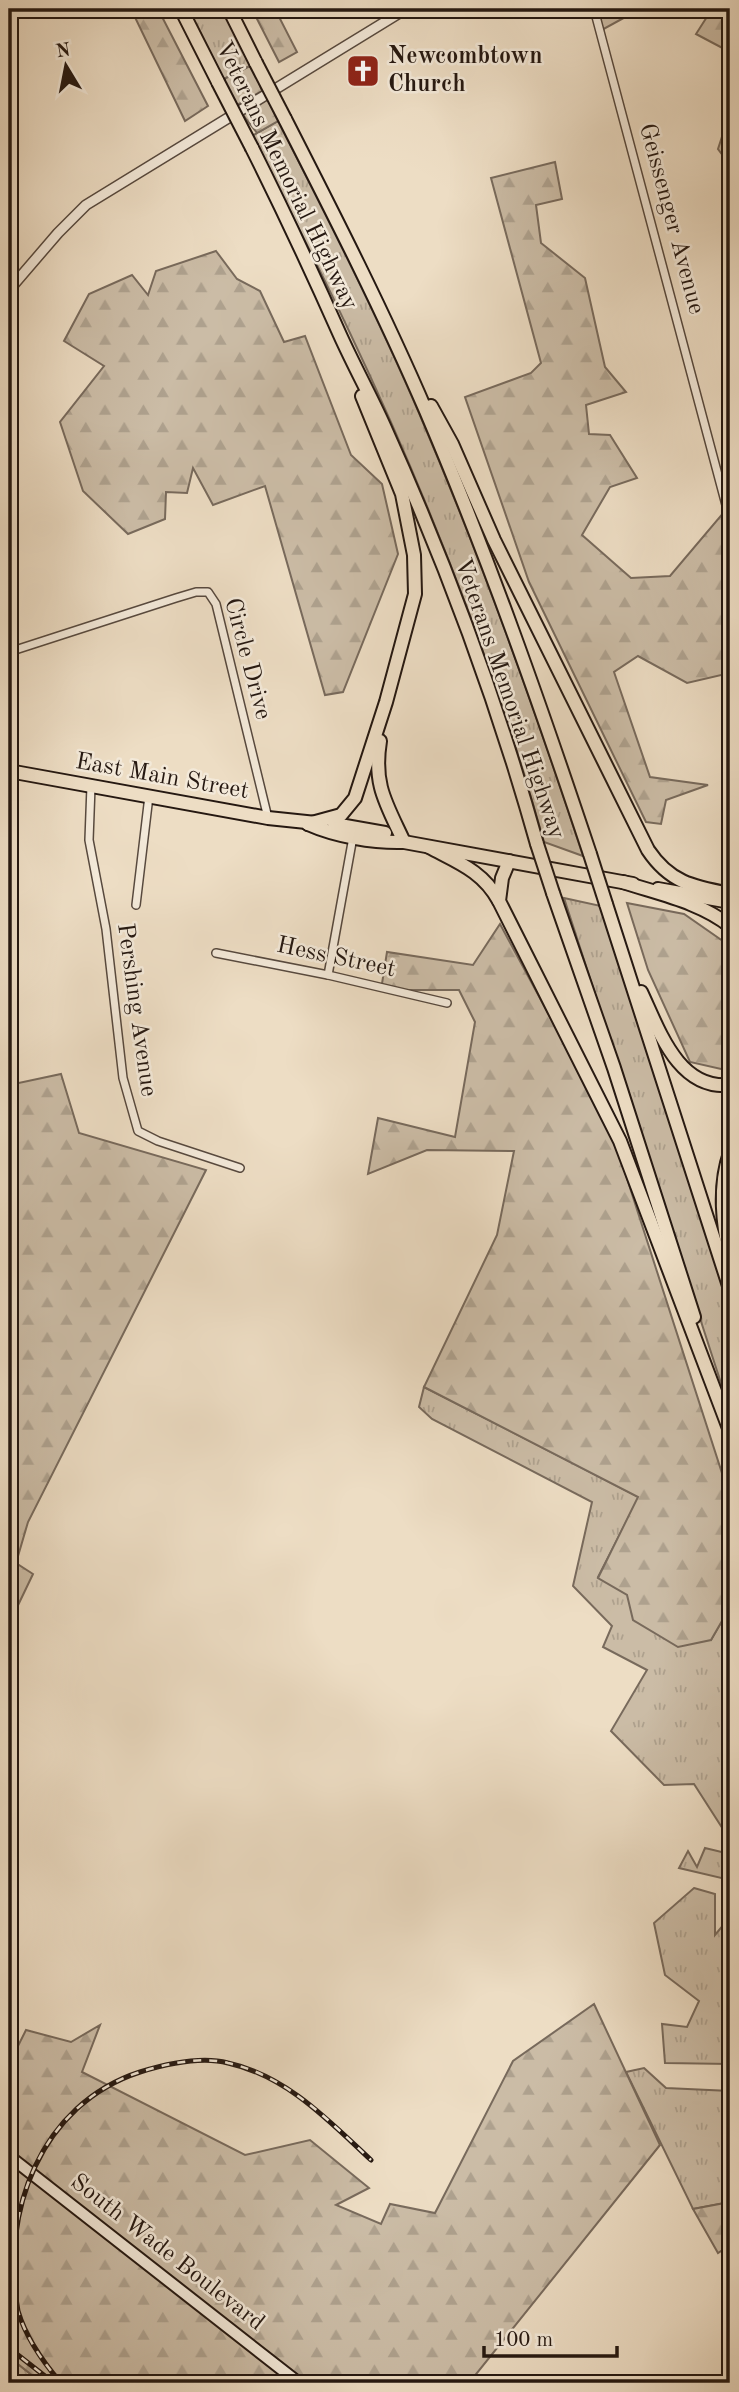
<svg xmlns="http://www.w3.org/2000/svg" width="739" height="2392" font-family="'Old Standard TT',serif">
  <defs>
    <pattern id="grass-tufts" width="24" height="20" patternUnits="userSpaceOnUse" patternTransform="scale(1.75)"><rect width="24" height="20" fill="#cbbca6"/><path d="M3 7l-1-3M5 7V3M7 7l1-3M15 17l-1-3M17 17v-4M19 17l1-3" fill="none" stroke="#aea18e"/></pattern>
    <pattern id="forest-firs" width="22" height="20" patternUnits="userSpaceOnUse" patternTransform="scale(1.75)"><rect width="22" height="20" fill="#cbbca6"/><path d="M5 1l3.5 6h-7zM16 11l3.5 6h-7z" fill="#aea18e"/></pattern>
  </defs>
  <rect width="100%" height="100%" fill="#edddc4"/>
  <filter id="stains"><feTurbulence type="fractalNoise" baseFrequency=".00286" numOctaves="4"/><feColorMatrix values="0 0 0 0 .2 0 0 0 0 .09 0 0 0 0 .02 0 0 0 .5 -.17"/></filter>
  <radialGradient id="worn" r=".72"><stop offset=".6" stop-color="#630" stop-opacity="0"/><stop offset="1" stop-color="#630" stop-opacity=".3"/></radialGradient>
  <g fill="url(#grass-tufts)" stroke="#786a5c" stroke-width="2">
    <path d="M186,9H224L252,65L222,80Z"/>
    <path d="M594,9H640L600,31Z"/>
    <path d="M278,121C327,217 376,313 419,413C481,558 534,706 583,856L544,842C495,667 427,495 349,331C318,265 285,201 252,136Z"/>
    <path d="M564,898L601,906L730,1306V1411Z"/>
    <path d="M424,1387L639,1497L598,1577L711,1640L730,1607V1840L694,1784L664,1785L611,1731L647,1670L603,1647L612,1626L573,1586L592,1502L432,1419L419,1407Z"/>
    <path d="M705,1848L730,1854V1892L726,1879L679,1868L688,1851L697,1867Z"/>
    <path d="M694,1888L715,1894V1935L730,1917V2064L665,2063L662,2024L687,2027L699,2001L665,1975L654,1923Z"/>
    <path d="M644,2068L666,2088L730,2091V2202L693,2209L626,2072Z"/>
    <path d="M9,2357L42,2383H9Z"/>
  </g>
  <g fill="url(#forest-firs)" stroke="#786a5c" stroke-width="2">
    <path d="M131,9H158L208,106L185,121Z"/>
    <path d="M252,9H275L297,52L279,62Z"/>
    <path d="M712,9H730V52L696,34Z"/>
    <path d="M252,65L262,91L235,106L222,80Z"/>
    <path d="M268,99L278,121L257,133L243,115Z"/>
    <path d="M730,112V165L718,149Z"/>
    <path d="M555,162L562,199L536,205L541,243L585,278L605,367L626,392L586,405L589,434L610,435L637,478L610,487L582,535L631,578L670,576L730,505V673L687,683L638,656L614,672L650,777L708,785L666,800L661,824L646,822L529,582L465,397L531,373L541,363L491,178Z"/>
    <path d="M216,251L237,279L260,291L284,342L305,336L351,455L382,484L398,554L343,692L325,695L265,486L213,505L193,468L187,493L166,492L165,519L128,534L83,491L60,422L104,366L64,341L89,294L132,275L148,295L156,271Z"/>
    <path d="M627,903L684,914L730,946V1071L690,1062L648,970Z"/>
    <path d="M500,924L612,1132L730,1498V1607L711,1640L678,1647L633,1620L627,1595L598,1578L638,1497L424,1387L497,1235L514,1151L427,1150L368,1174L378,1118L455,1137L475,1022L459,990H381L387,952L473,965Z"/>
    <path d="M61,1074L79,1133L206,1170L28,1522L16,1563L33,1574L9,1624V1085Z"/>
    <path d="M594,2004L660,2145L469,2383H42L9,2357V2050L15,2052L26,2030L71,2042L100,2025L82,2072L245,2155L310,2140L369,2188L336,2205L381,2224L390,2204L435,2213L513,2061Z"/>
    <path d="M730,2202V2245L718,2253L693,2209Z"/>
  </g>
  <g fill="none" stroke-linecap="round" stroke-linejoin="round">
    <defs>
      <g id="minor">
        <path d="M594,9L730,520"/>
        <path d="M9,652L176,598L196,592H208L216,604L268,818"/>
        <path d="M91,786L89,840L106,929L123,1078L138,1131L158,1141L240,1168"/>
        <path d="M136,905L149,796"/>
        <path d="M216,953L328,975L447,1003"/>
        <path d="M328,975L353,837"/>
      </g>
      <path id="tertiary" d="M9,290L58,233L86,205L406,9"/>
      <path id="secondary" d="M9,2156L299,2383"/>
      <g id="trunk">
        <path d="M9,771L268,818L316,823"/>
        <path d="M308,824C335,836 373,843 404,842L633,884"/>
        <path d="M334,824L385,833"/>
        <path d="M658,889L730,902"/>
      </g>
      <g id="motorway">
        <path d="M181,9L218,82"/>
        <path d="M229,9L256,63"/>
        <path d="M285,119C334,215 383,311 426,411C488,556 540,704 590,854"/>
        <path d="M252,148C283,210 312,272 340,335C354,366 370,395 384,426C445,561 497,701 537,844"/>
        <path d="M431,406L452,444L494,540L648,850C670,883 694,887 730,894"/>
        <path d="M380,741C373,785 386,803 404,842"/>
        <path d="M308,824L341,815L355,798L386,702L415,594L414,555L402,494L362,396"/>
        <path d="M429,847C457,862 483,871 499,901"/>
        <path d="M509,861L502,878L499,901L620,1141L730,1431"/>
        <path d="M623,882C659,894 700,902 730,926"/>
        <path d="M553,893L614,1068L694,1317"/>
        <path d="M606,904L730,1289"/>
        <path d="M641,992C659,1030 678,1090 730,1085"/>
        <path d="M730,1153C718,1187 723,1225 730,1260"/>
      </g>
    </defs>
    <use href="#minor" stroke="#57493e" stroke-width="10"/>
    <use href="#tertiary" stroke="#57493e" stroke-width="12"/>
    <use href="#secondary" stroke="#251811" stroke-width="14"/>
    <use href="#trunk" stroke="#251811" stroke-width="16"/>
    <use href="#motorway" stroke="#251811" stroke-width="16"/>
    <use href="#minor" stroke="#f3e9d9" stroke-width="7"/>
    <use href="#tertiary" stroke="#f3e9d9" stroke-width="9"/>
    <use href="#secondary" stroke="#f3e9d9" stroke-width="10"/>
    <use href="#trunk" stroke="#edddc4" stroke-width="12"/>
    <use href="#motorway" stroke="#edddc4" stroke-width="12"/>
    <defs>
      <g id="rail">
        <path d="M9,2348L50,2380"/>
        <path d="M61,2383C43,2362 26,2338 18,2311C0,2212 41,2104 140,2072C166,2064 201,2056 228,2063C287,2076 329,2121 371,2160"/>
      </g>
    </defs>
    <use href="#rail" stroke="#251811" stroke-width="5"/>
    <use href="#rail" stroke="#f3e9d9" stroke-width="2.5" stroke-dasharray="8" stroke-linecap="butt"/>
    <defs>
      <g id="motorway-bridge">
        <path d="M256,63L285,119"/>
        <path d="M218,82L252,148"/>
        <path d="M537,844L553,893"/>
        <path d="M590,854L606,904"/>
      </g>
    </defs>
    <use href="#motorway-bridge" stroke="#251811" stroke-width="16" stroke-linecap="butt"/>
    <use href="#motorway-bridge" stroke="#edddc4" stroke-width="12"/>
  </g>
  <defs>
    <symbol id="church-square" viewBox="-11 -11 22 22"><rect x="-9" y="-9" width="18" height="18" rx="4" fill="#8f2418" stroke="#f3e9d9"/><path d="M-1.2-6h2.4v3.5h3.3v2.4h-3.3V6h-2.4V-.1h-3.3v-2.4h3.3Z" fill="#fff"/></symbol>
  </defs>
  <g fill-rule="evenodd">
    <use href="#church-square" x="344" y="52" width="38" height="38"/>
  </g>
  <g text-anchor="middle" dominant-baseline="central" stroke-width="5" stroke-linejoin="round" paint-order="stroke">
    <g font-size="24" font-weight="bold" fill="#251811" stroke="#f3e9d9" text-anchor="start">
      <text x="388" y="57">Newcombtown<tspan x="388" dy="28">Church</tspan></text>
    </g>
    <g font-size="24" fill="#251811" stroke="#f3e9d9">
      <text transform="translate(286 176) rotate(64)">Veterans Memorial Highway</text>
      <text transform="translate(671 219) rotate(75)">Geissenger Avenue</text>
      <text transform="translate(247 659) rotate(75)">Circle Drive</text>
      <text transform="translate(509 699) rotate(71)">Veterans Memorial Highway</text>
      <text transform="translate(162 777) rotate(10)">East Main Street</text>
      <text transform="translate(336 958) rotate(12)">Hess Street</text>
      <text transform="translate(136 1010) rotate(82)">Pershing Avenue</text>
      <text transform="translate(167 2253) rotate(38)">South Wade Boulevard</text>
    </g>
  </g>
  <rect width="739" height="2392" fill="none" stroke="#edddc4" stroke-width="35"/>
  <rect x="10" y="10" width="718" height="2371" fill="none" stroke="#251811" stroke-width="3.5"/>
  <rect x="18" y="18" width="704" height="2357" fill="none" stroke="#251811" stroke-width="2"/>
  <g transform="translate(66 66) rotate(350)" stroke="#f3e9d9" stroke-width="5" paint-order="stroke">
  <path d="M0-5L12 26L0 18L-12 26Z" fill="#251811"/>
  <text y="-10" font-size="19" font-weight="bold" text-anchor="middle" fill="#251811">N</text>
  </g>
  <path d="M484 2346v10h133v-10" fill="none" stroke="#251811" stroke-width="3.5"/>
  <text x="494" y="2346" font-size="21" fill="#251811" stroke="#f3e9d9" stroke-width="5" paint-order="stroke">100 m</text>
  <rect width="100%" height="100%" filter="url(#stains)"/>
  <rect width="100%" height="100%" fill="url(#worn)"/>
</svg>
